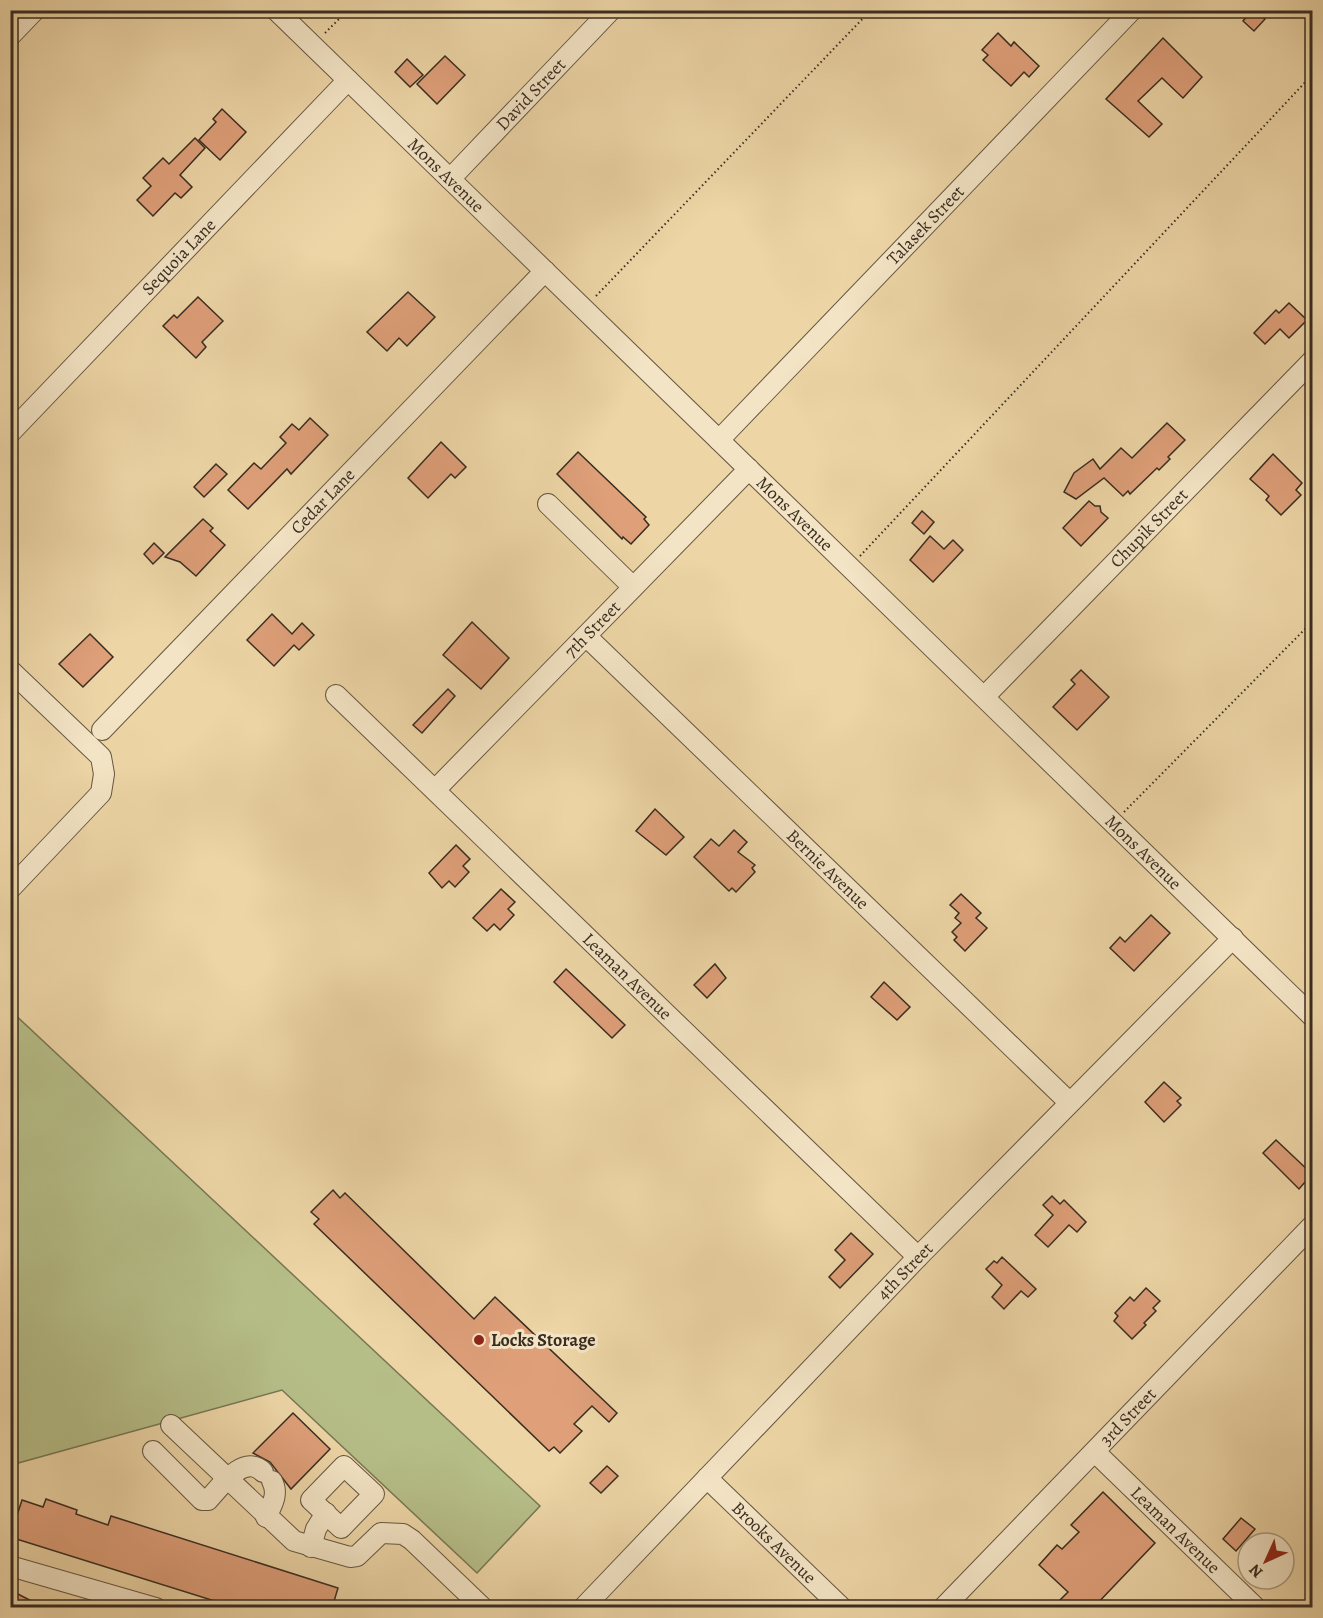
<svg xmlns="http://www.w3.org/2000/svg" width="1323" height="1618" font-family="Alegreya,serif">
  <rect width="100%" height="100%" fill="#edd5a6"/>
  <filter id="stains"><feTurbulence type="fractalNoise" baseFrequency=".00333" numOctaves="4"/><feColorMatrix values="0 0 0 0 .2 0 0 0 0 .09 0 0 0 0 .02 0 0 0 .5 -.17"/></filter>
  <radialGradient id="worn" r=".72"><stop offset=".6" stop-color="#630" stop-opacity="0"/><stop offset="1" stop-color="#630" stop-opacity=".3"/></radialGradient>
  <path fill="#b6be88" stroke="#787654" stroke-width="1.5" d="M10,1010L540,1506L477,1573L282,1390L11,1465Z"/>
  <g fill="#de9f79" stroke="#392d21" stroke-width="1.5">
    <path d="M1252,10H1256L1265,19L1254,31L1243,21Z"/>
    <path d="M998,33L1011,46L1014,42L1039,66L1029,77L1024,72L1011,86L983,60L988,55L982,50Z"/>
    <path d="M1163,38L1202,77L1183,98L1162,78L1138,101L1162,124L1149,137L1106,99Z"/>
    <path d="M445,56L465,75L437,104L417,84Z"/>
    <path d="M407,59L423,75L410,87L395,72Z"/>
    <path d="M222,109L246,132L220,160L199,140L216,122L213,119Z"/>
    <path d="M195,138L205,148L180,175L192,187L181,198L175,193L153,216L137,200L151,186L143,178L163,158L169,164Z"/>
    <path d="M408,292L435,317L407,346L399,338L387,351L367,332Z"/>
    <path d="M198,297L223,321L202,342L206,347L196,358L163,326L174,315L177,318Z"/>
    <path d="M1289,303L1307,320L1289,338L1280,329L1265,344L1254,333L1276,310L1279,313Z"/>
    <path d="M310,418L328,435L291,474L287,469L248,509L228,490L254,463L261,469L286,443L280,437L292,424L299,430Z"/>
    <path d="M1167,423L1185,440L1168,457L1170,459L1159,470L1157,468L1130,494L1128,491L1123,496L1104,478L1076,499L1064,492L1074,473L1093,459L1100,469L1121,448L1132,458Z"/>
    <path d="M441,442L466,467L455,478L451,474L428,498L408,478Z"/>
    <path d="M578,452L646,517L644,519L649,525L631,544L623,537L622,539L557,474Z"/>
    <path d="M1273,454L1302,483L1296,490L1301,495L1281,515L1266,500L1269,496L1250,479Z"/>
    <path d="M216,464L227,474L204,497L194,487Z"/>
    <path d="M1089,501L1095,506H1100L1101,512L1108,518L1081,546L1063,528Z"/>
    <path d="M922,511L934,522L924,534L912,523Z"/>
    <path d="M203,519L213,528L210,531L225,545L196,576L180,562L165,557Z"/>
    <path d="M930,536L944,549L953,540L963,550L933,582L910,560Z"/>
    <path d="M154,543L164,553L153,564L144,554Z"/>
    <path d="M272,614L292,634L302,623L314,635L299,650L294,645L274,666L247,640Z"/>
    <path d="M472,622L509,658L481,689L443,655Z"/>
    <path d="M90,634L113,657L83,687L59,664Z"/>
    <path d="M1081,670L1109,697L1077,730L1053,707L1075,684L1071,680Z"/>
    <path d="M448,689L455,696L422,733L413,725Z"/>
    <path d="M655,809L684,837L666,855L636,831Z"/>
    <path d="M734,830L747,842L738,852L755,865L752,868L755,872L736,892L732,888L729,891L694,857L711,839L719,846Z"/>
    <path d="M456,845L470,859L463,866L469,872L455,887L449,881L442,888L429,873Z"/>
    <path d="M501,889L515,902L508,909L514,915L500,930L494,924L487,931L473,918Z"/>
    <path d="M961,894L981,913L976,918L987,928L965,951L954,940L957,937L952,932L961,923L955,918L959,913L950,905Z"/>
    <path d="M1151,915L1170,933L1134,971L1110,948L1120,937L1125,942Z"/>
    <path d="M715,964L726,978L707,998L694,985Z"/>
    <path d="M566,969L625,1025L612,1038L554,982Z"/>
    <path d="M884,982L910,1007L897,1020L871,997Z"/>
    <path d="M1164,1082L1181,1098L1177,1101L1181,1105L1164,1122L1145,1102Z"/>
    <path d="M1276,1140L1312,1174L1299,1189L1263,1153Z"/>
    <path d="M333,1190L340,1198L345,1193L474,1319L495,1297L617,1413L609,1422L592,1406L574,1424L582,1431L560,1453L554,1447L549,1451L314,1224L319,1219L311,1212Z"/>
    <path d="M1052,1196L1060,1204L1064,1200L1086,1222L1077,1232L1069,1225L1048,1247L1035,1235L1053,1215L1043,1205Z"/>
    <path d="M851,1233L873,1254L840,1288L829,1277L845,1260L835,1250Z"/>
    <path d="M1002,1257L1036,1289L1028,1297L1021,1291L1004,1309L992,1297L1002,1285L986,1269L994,1261L997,1263Z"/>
    <path d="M1146,1288L1160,1301L1153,1308L1156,1311L1144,1323L1146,1325L1132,1339L1114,1321L1118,1316L1115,1313L1130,1297L1134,1301Z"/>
    <path d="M293,1413L330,1449L291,1489L270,1462L253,1453Z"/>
    <path d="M607,1466L618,1476L601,1493L590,1483Z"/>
    <path d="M1103,1492L1155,1543L1093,1608H1052L1068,1592L1039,1565L1057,1545L1062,1549L1079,1532L1071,1525Z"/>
    <path d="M46,1499L77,1510L76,1514L108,1525L111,1516L338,1588L332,1608H237L10,1537L22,1500L43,1507Z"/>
    <path d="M1241,1518L1255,1529L1236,1551L1223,1539Z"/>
    <path d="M14,1592L45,1608H10Z"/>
  </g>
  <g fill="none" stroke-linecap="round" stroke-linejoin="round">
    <defs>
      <g id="minor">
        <path id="s1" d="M276,10L1312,1016"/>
        <path d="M10,36L35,10"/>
        <path id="s2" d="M450,179L611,10"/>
        <path id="s3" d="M10,433L348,80"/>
        <path id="s4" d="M719,440L1132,10"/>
        <path d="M548,504L633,587"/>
        <path id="s5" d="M586,636L1069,1102"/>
        <path d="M10,670L101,757L104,774L101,793L10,889"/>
        <path id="s6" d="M336,695L918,1257"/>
        <path id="s7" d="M984,697L1312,361"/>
        <path id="s8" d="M102,730L545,271"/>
        <path id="s9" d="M435,790L749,469"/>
        <path d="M171,1425L294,1541L350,1557L357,1556L381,1533L403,1534L412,1540L483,1608"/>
        <path d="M153,1451L202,1500H208C220,1487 244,1453 263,1472"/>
        <path id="s10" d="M1095,1452L1256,1608"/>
        <path d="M344,1466L374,1494L341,1528L311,1500Z"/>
        <path id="s11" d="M707,1478L842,1608"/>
        <path d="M266,1517C272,1505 279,1494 272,1481"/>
        <path d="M311,1547L316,1529L326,1513"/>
        <path d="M10,1566L156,1608"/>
        <path id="s12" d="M583,1608L918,1257L1233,938"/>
        <path id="s13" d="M943,1608L1312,1226"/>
      </g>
    </defs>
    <use href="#minor" stroke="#665742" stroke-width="22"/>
    <g stroke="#392d21" stroke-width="2" stroke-dasharray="1.5 3" stroke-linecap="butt">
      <path d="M325,33L348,10"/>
      <path d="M596,296L871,10"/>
      <path d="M860,556L1312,75"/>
      <path d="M1124,812L1312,622"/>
    </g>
    <use href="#minor" stroke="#f3e4c5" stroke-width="20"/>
  </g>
  <circle fill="#8f2418" stroke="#f3e4c5" stroke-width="2" cx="479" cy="1340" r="6"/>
  <g text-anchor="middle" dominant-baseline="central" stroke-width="6" stroke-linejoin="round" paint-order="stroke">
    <g font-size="18" fill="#392d21" stroke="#f3e4c5">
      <text stroke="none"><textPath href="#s2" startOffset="117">David Street</textPath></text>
      <text stroke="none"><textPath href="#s1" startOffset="237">Mons Avenue</textPath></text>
      <text stroke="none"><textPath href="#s4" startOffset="298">Talasek Street</textPath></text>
      <text stroke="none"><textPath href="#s3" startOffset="244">Sequoia Lane</textPath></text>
      <text stroke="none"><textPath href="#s8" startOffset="318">Cedar Lane</textPath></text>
      <text stroke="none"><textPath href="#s1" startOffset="723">Mons Avenue</textPath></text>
      <text stroke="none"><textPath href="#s7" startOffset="236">Chupik Street</textPath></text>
      <text stroke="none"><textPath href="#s9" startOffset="225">7th Street</textPath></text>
      <text stroke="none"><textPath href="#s1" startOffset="1209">Mons Avenue</textPath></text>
      <text stroke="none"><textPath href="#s5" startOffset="336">Bernie Avenue</textPath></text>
      <text stroke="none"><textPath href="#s6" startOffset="405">Leaman Avenue</textPath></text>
      <text stroke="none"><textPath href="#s12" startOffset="466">4th Street</textPath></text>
      <text stroke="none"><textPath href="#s13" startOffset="266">3rd Street</textPath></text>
      <text stroke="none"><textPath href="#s10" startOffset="112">Leaman Avenue</textPath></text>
      <text stroke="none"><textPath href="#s11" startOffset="93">Brooks Avenue</textPath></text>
    </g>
    <g font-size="18" font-weight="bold" fill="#392d21" stroke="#f3e4c5" text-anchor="start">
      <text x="491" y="1340">Locks Storage</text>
    </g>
  </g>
  <rect width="1323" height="1618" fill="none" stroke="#edd5a6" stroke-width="36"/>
  <rect x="12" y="12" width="1299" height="1594" fill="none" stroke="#392d21" stroke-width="3"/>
  <rect x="18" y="18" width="1287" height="1582" fill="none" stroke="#392d21" stroke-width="1.5"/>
  <g transform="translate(1266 1561) rotate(225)"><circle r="28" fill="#f3e4c5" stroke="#a99b83" stroke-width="1.5"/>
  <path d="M0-4.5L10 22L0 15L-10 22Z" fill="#8f2418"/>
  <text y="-9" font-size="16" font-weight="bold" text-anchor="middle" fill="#392d21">N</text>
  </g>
  <rect width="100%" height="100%" filter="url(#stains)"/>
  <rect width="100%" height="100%" fill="url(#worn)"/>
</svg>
